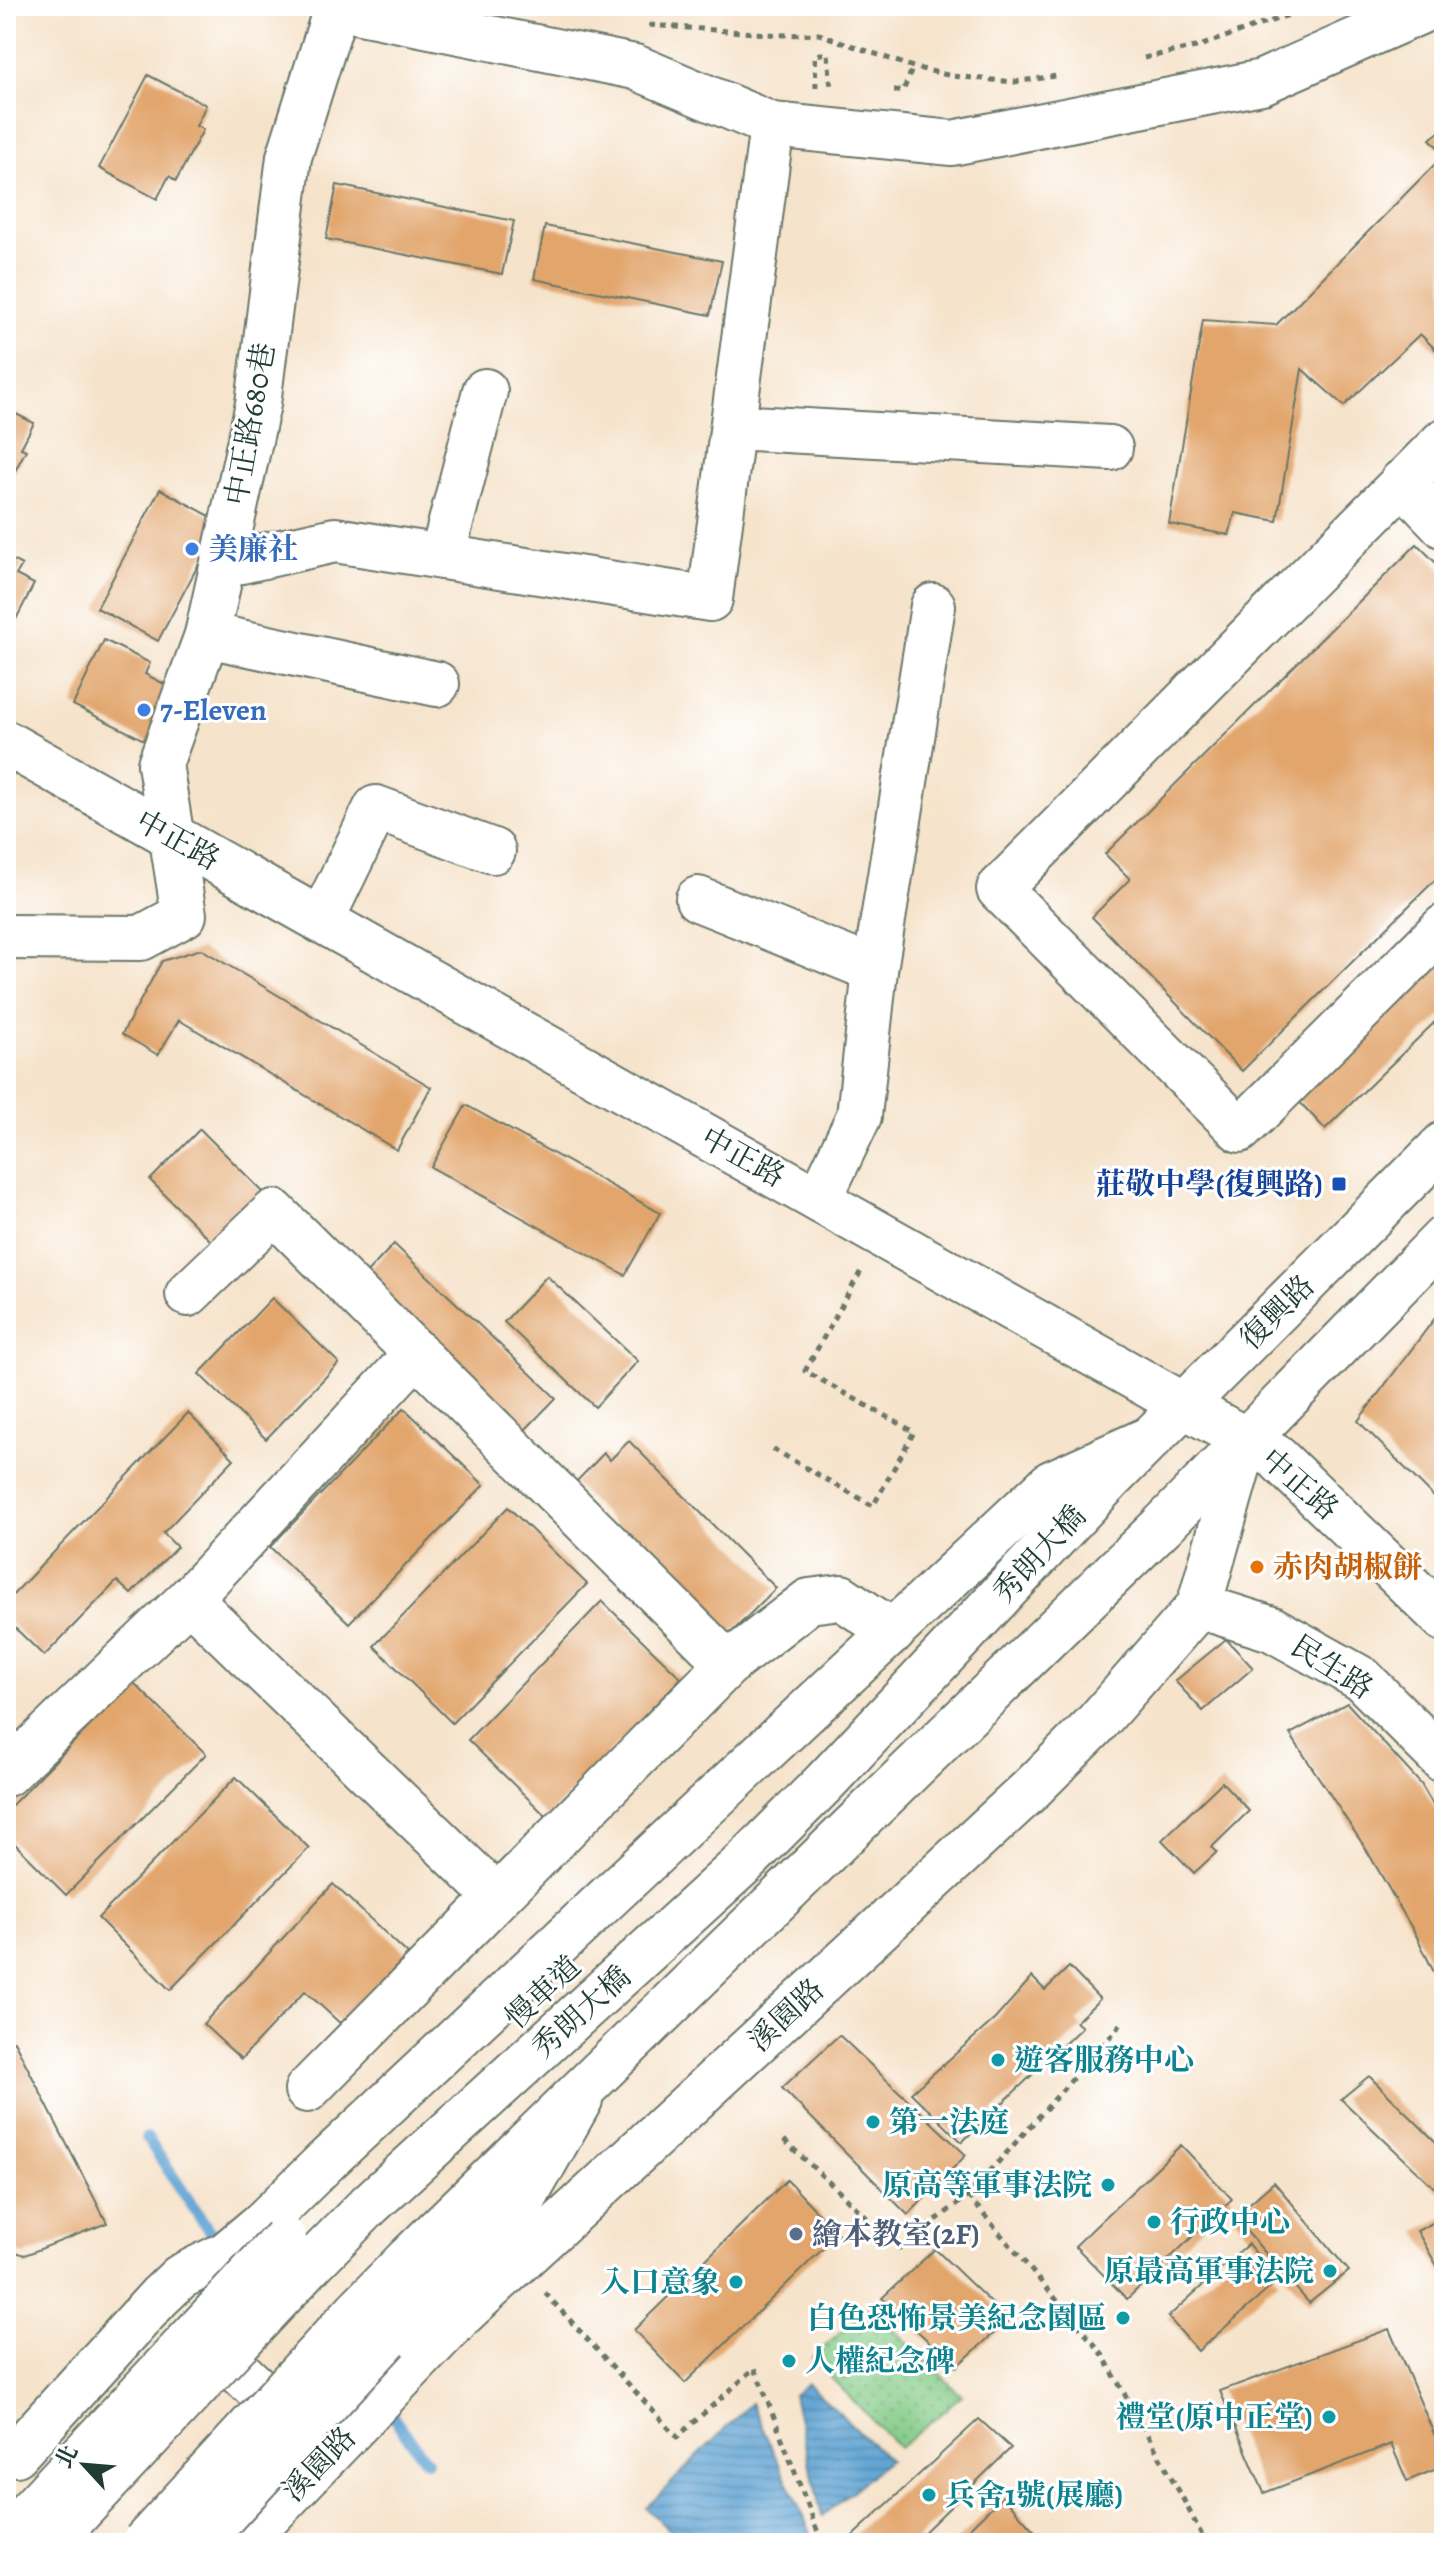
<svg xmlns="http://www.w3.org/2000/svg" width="1450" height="2549" font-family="Alegreya,'Noto Serif TC',serif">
  <defs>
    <pattern id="grass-dots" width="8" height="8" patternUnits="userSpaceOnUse" patternTransform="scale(2)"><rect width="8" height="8" fill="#82ca85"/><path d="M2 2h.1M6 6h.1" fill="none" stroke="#6aa56e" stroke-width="1.8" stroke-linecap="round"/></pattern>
    <pattern id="water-rules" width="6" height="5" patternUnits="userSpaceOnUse" patternTransform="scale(2)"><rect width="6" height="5" fill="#5ea3d3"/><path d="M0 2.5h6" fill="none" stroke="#4d86ac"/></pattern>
  </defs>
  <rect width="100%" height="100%" fill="#fff"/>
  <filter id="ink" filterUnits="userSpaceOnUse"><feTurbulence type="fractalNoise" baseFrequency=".0125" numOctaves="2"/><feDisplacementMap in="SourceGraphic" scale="16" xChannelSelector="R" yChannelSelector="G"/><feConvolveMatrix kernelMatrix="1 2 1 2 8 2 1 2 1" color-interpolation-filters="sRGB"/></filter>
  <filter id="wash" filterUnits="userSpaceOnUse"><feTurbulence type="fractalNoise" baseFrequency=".006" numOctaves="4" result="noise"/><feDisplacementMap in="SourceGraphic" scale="32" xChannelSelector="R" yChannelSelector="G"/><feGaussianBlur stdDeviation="1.8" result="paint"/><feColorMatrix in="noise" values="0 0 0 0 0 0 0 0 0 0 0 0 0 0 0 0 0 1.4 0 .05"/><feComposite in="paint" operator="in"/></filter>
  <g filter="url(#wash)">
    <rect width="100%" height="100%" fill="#f6e3cb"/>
    <path fill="url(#grass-dots)" stroke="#50845c" stroke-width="2" d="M870,2306L962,2396L899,2448L812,2358Z"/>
    <g fill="url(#water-rules)" stroke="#3e7084" stroke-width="2">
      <path d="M807,2383L889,2460L822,2516L793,2395Z"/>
      <path d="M751,2403L811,2533L800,2543H682L646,2508Z"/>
    </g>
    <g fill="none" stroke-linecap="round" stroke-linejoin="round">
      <g stroke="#5ea3d3" stroke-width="12">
        <path d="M147,2138L218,2244"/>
        <path d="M391,2414L426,2461"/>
      </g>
    </g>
    <g id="blocks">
      <g fill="#e2a66d">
        <path d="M148,75L206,105L196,126L203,130L176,181L169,176L157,199L99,168Z"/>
        <path d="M1444,128V154L1430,139Z"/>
        <path d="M1444,155V358L1420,334L1344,406L1302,369L1277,521L1235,513L1229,535L1169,524L1203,320L1276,325Z"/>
        <path d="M337,185L514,221L502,274L326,239Z"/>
        <path d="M545,226L722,261L710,315L534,279Z"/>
        <path d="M6,409L34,423L21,448L26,450L6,488Z"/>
        <path d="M160,489L221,522L158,641L97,608Z"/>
        <path d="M1417,544L1444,571V871L1242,1071L1092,917L1130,879L1105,854Z"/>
        <path d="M6,557L22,565L16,575L34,584L6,639Z"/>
        <path d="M104,640L150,663L145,674L176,690L150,743L73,705Z"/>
        <path d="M1444,948V1013L1325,1129L1293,1095Z"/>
        <path d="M201,949L431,1087L397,1150L179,1020L158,1055L122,1034L162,961Z"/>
        <path d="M466,1105L660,1213L625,1275L431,1167Z"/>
        <path d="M200,1129L270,1199L219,1249L150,1180Z"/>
        <path d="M394,1244L556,1398L522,1433L361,1279Z"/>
        <path d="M547,1276L638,1361L595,1407L504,1322Z"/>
        <path d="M272,1298L339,1363L266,1439L199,1374Z"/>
        <path d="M1444,1306V1507L1358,1421Z"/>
        <path d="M404,1408L484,1485L349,1623L270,1547Z"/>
        <path d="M188,1413L234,1459L163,1533L177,1547L131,1594L117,1581L44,1656L6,1619V1602Z"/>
        <path d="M629,1441L776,1588L728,1636L574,1484L604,1453L610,1460Z"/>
        <path d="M508,1507L587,1584L452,1723L374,1646Z"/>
        <path d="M602,1601L681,1678L547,1817L468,1740Z"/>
        <path d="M1226,1639L1253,1668L1203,1711L1175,1681Z"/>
        <path d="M133,1682L206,1754L66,1895L6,1835V1811Z"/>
        <path d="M1347,1703L1421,1784L1444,1824V1993L1417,1937L1366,1849L1290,1734Z"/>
        <path d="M236,1777L309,1848L170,1990L98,1918Z"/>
        <path d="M1222,1782L1249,1811L1212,1847L1217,1852L1194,1873L1162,1840Z"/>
        <path d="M333,1884L408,1954L342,2025L305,1991L241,2059L203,2024Z"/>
        <path d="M1069,1967L1100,1999L1076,2022L1082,2027L962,2142L911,2093L995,2019L1032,1977L1045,1990Z"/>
        <path d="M839,2035L966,2155L908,2215L782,2088Z"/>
        <path d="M14,2041L107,2223L25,2255L9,2250L6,2244V2045Z"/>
        <path d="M1369,2076L1444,2150V2197L1341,2099Z"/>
        <path d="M1181,2145L1232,2199L1127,2299L1075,2246Z"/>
        <path d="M787,2180L838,2234L685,2383L634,2330Z"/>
        <path d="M1274,2182L1349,2271L1309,2303L1234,2217Z"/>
        <path d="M1444,2217V2278L1417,2231Z"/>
        <path d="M1248,2244L1279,2280L1198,2351L1168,2317Z"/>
        <path d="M935,2249L1009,2320L956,2367L882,2298Z"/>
        <path d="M1389,2329L1444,2457V2466L1407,2481L1391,2444L1264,2493L1220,2391Z"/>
        <path d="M979,2419L1011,2448L913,2543H845Z"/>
        <path d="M1003,2496L1038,2535L1030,2543H954Z"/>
        <path d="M1082,2534L1091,2543H1074Z"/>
        <path d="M1444,2535V2543H1425Z"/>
      </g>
    </g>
  </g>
  <g filter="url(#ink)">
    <use href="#blocks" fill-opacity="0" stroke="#6a7769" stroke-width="2"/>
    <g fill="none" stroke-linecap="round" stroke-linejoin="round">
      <defs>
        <g id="minor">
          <path d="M330,6L635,67L772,125L952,143L1262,82L1433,6"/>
          <path d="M733,427L1110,448"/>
          <path d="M1444,441L999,889L1240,1130L1444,927"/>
          <path d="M1402,482L1444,526"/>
          <path d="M442,557L485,391"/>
          <path d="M223,565L335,540L710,599L772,125"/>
          <path d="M207,635L437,684"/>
          <path d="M6,743L1276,1457L1444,1619"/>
          <path d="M698,899L875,970"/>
          <path d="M321,921L376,808L493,851"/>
          <path d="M6,937L141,938L184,915L160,764L207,635L258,404L289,157L336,8"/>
          <path d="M819,1200L859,1116L875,970L933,606"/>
          <path d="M188,1294L274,1212L728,1664"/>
          <path d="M189,1599L417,1353"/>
          <path d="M1199,1606L1272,1629L1362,1679L1444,1761"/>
          <path d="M6,1774L189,1599L496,1896"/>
          <path d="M307,2090L728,1664L809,1601L841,1597L893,1632"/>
          <path d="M198,2333L299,2428"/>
          <path d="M387,2338L519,2208L580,2100"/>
          <path d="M16,2454L159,2297L180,2277L226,2254L263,2223L325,2162L1051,1483L1149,1439"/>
          <path d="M249,2543L263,2522L462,2314L1029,1791L1093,1727L1199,1606L1246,1440"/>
        </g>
        <g id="major">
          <path d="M311,2264L370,2204L746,1861L825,1782L1110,1479L1444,1144"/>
          <path d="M357,2311L409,2258L1163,1525L1444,1238"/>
        </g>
      </defs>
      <use href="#minor" stroke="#6a7769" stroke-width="48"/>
      <use href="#major" stroke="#6a7769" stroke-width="48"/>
      <g stroke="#6a7769" stroke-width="5" stroke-dasharray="6 6" stroke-linecap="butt">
        <path d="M649,25L781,35L819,34L913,67L952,76L1014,82L1056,76"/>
        <path d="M1144,58L1196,47L1315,6"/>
        <path d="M816,88L815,55L828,53L831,88"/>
        <path d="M894,91H903L913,67"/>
        <path d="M773,1449L873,1506L914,1432L805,1371L861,1271"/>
        <path d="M784,2140L899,2248L968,2196L1124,2021"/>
        <path d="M968,2196L1101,2352L1179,2491L1206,2543"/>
        <path d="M545,2293L677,2437L755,2368L822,2543"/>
      </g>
      <use href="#minor" stroke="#fff" stroke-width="44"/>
      <use href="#major" stroke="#fff" stroke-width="44"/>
      <defs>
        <g id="minor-bridge">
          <path d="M6,2537L284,2239"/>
          <path d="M198,2543L387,2338"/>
        </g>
        <g id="major-bridge">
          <path d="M50,2543L311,2264"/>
          <path d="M144,2543L357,2311"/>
        </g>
        <path id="highway-bridge" d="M6,2523L23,2543"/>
      </defs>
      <use href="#minor-bridge" stroke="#6a7769" stroke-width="48" stroke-linecap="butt"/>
      <use href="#major-bridge" stroke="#6a7769" stroke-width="48" stroke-linecap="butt"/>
      <use href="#highway-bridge" stroke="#6a7769" stroke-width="48" stroke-linecap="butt"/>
      <use href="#minor-bridge" stroke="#fff" stroke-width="44"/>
      <use href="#major-bridge" stroke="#fff" stroke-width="44"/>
      <use href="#highway-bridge" stroke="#fff" stroke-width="44"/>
    </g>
  </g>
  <g fill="#3f7fe0" stroke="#fff" stroke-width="3">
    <circle cx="192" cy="549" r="8"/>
    <circle cx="144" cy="710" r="8"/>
  </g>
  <rect fill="#1a4fb4" stroke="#fff" stroke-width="3" x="1331" y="1176" width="16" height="16" rx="4"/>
  <circle fill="#e8710a" stroke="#fff" stroke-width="3" cx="1257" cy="1567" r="8"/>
  <g fill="#0f9aa8" stroke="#fff" stroke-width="3">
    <circle cx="998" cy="2060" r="8"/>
    <circle cx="873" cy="2122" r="8"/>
    <circle cx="1108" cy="2185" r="8"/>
    <circle cx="1154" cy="2222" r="8"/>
    <circle cx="1330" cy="2271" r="8"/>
    <circle cx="736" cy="2282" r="8"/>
    <circle cx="1123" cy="2318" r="8"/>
    <circle cx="789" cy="2361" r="8"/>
    <circle cx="1329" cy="2417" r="8"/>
    <circle cx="929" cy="2495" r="8"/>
  </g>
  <circle fill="#5c6f8a" stroke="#fff" stroke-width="3" cx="796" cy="2234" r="8"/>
  <g text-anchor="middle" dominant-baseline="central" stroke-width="6" stroke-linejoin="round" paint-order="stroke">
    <g font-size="30" fill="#1f3d34" stroke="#fff">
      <text transform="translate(250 424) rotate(-80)">中正路680巷</text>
      <text transform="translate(178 840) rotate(29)">中正路</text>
      <text transform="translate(743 1157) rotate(29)">中正路</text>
      <text transform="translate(1277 1312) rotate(-45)">復興路</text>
      <text transform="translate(1300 1484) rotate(41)">中正路</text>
      <text transform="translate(1039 1554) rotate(-47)">秀朗大橋</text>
      <text transform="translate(1332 1667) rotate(33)">民生路</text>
      <text transform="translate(543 1992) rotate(-43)">慢車道</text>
      <text transform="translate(581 2012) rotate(-42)">秀朗大橋</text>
      <text transform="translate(786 2015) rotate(-43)">溪園路</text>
      <text transform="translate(319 2464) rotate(-46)">溪園路</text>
    </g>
    <g font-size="30" font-weight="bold" fill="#366cbe" stroke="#fff" text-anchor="start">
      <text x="208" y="549">美廉社</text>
      <text x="160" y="710">7-Eleven</text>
    </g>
    <g font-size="30" font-weight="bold" fill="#164399" stroke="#fff" text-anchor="end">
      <text x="1323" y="1184">莊敬中學(復興路)</text>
    </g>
    <g font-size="30" font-weight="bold" fill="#c56008" stroke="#fff" text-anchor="start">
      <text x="1273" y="1567">赤肉胡椒餅</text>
    </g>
    <g font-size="30" font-weight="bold" fill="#0d838f" stroke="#fff" text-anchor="start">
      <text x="1014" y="2060">遊客服務中心</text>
      <text x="889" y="2122">第一法庭</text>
      <text x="1092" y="2185" text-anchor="end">原高等軍事法院</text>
      <text x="1170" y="2222">行政中心</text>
      <text x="1314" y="2271" text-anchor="end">原最高軍事法院</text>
      <text x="720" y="2282" text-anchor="end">入口意象</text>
      <text x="1107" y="2318" text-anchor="end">白色恐怖景美紀念園區</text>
      <text x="805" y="2361">人權紀念碑</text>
      <text x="1313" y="2417" text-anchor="end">禮堂(原中正堂)</text>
      <text x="945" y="2495">兵舍1號(展廳)</text>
    </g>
    <g font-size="30" font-weight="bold" fill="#4e5e75" stroke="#fff" text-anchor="start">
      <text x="812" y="2234">繪本教室(2F)</text>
    </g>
  </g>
  <rect width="1450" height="2549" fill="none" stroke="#fff" stroke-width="32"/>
  <g transform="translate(84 2465) rotate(296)" stroke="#ffffff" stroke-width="6" paint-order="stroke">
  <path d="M0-6L14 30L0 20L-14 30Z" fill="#1f3d34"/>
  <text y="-12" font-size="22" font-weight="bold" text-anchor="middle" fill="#1f3d34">北</text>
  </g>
</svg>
